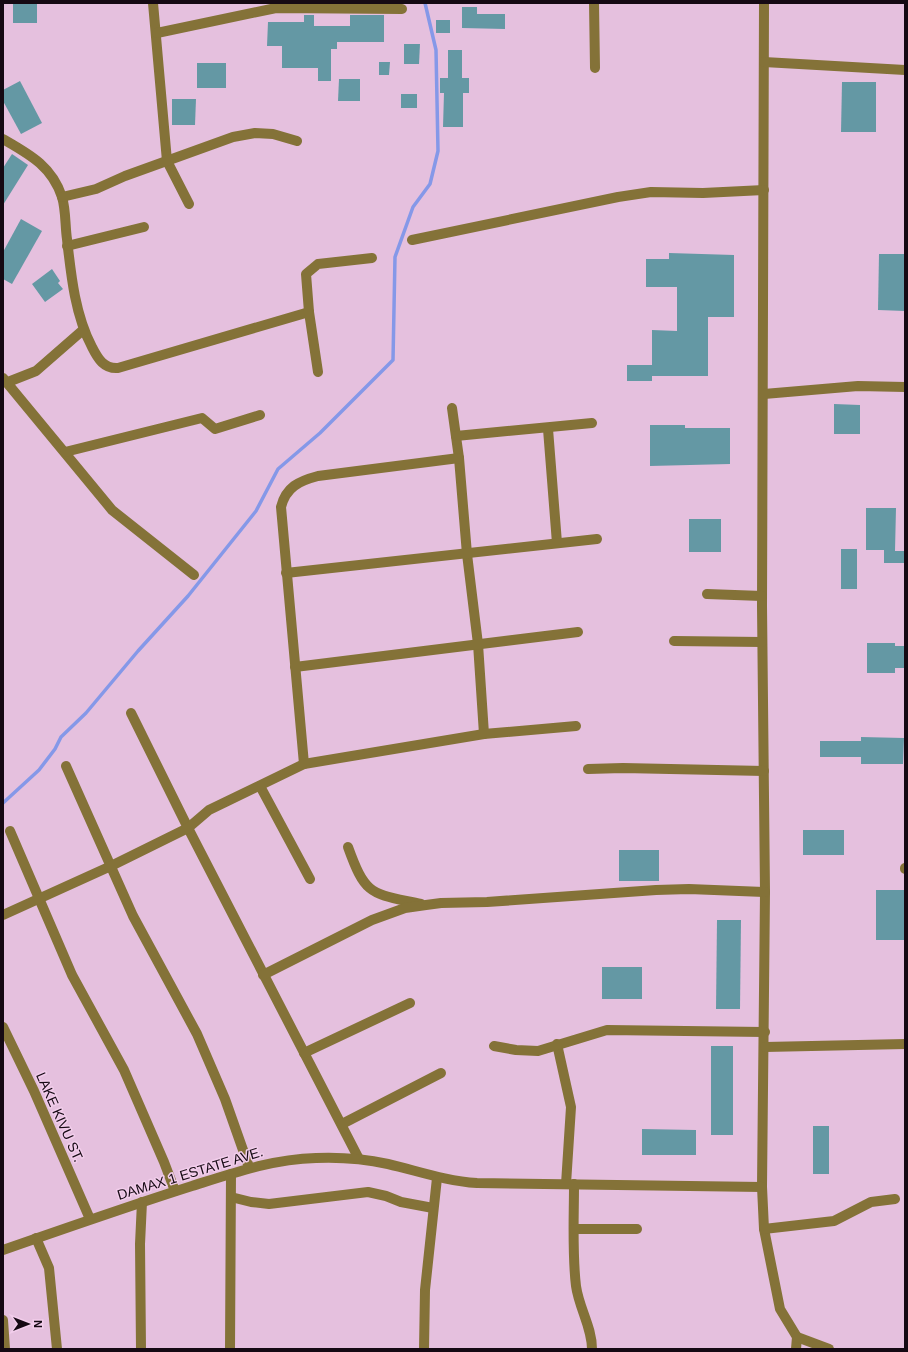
<svg xmlns="http://www.w3.org/2000/svg" width="908" height="1352" font-family="Arial,sans-serif">
  <rect width="100%" height="100%" fill="#e5c0de"/>
  <g fill="none" stroke-linecap="round" stroke-linejoin="round">
    <path stroke="#8598e8" stroke-width="3.5" d="M3,803L39,770L55,749L61,737L86,713L138,651L188,596L256,511L278,469L320,433L393,360L395,257L413,207L430,184L438,151L436,50L425,3"/>
  </g>
  <g fill="#6498a4">
    <rect x="13" y="3" width="24" height="20"/>
    <path d="M462,7H477V14H505V29L462,28Z"/>
    <path d="M304,15H314V26H350V15H384V42H337V49H331V81H318V68H282V46H267L268,22H304Z"/>
    <rect x="436" y="20" width="14" height="13"/>
    <path d="M404,44H420L419,64H404Z"/>
    <path d="M448,50H462V78H469V93H463V127H443L444,93H440V78H448Z"/>
    <path d="M379,62H390L389,75H379Z"/>
    <rect x="197" y="63" width="29" height="25"/>
    <path d="M339,79H360V101H338Z"/>
    <path d="M20,81L42,123L21,134L3,101V90Z"/>
    <path d="M842,82H876V132H841Z"/>
    <rect x="401" y="94" width="16" height="14"/>
    <path d="M172,99H196L195,125H172Z"/>
    <path d="M12,154L28,165L3,205V168Z"/>
    <path d="M21,219L42,231L12,284L3,279V252Z"/>
    <path d="M669,253L734,255V317H708V376H652V381H627V365H652V330L677,331V287H646V259H669Z"/>
    <path d="M879,254H905V311L878,310Z"/>
    <path d="M52,269L60,281L58,283L63,289L45,302L32,284Z"/>
    <path d="M834,404L860,405V434H834Z"/>
    <path d="M650,425H685V428H730V464L650,466Z"/>
    <path d="M866,508H896L895,551H905V563H884V550H866Z"/>
    <rect x="689" y="519" width="32" height="33"/>
    <rect x="841" y="549" width="16" height="40"/>
    <path d="M867,643H895V646H905V668H895V673H867Z"/>
    <path d="M861,737L904,738L903,764H861V757H820V741H861Z"/>
    <rect x="803" y="830" width="41" height="25"/>
    <rect x="619" y="850" width="40" height="31"/>
    <rect x="876" y="890" width="29" height="50"/>
    <path d="M717,920H741L740,1009H716Z"/>
    <rect x="602" y="967" width="40" height="32"/>
    <rect x="711" y="1046" width="22" height="89"/>
    <rect x="813" y="1126" width="16" height="48"/>
    <path d="M642,1129L696,1130V1155H642Z"/>
  </g>
  <g fill="none" stroke-linecap="round" stroke-linejoin="round">
    <g stroke="#847238" stroke-width="10">
      <path d="M153,3L167,161L189,204"/>
      <path d="M594,3L595,68"/>
      <path d="M764,3L762,606L765,892L762,1187L764,1229L780,1309L797,1337L796,1349"/>
      <path d="M157,33L276,8L402,9"/>
      <path d="M764,62L905,70"/>
      <path d="M3,139C29,154 52,166 62,197C66,210 65,226 67,239C71,275 75,315 92,347C98,359 104,369 118,368L309,312"/>
      <path d="M62,197L96,189L125,176L233,137L255,133L273,134L297,141"/>
      <path d="M412,240L618,197L651,192L703,193L764,190"/>
      <path d="M67,246L144,227"/>
      <path d="M318,372L309,312L306,274L318,264L372,258"/>
      <path d="M3,378L112,510L194,575"/>
      <path d="M8,382L36,371L83,330"/>
      <path d="M764,394L858,386L905,387"/>
      <path d="M452,408L459,458L467,554L478,644L484,734"/>
      <path d="M548,429L557,543"/>
      <path d="M456,436L592,423"/>
      <path d="M65,452L202,418L215,429L260,415"/>
      <path d="M286,573L597,539"/>
      <path d="M707,594L762,596"/>
      <path d="M674,641L762,642"/>
      <path d="M295,667L578,632"/>
      <path d="M131,713L188,828L359,1159"/>
      <path d="M304,764L281,507C286,487 299,481 318,476L459,458"/>
      <path d="M66,766L133,916L197,1034L225,1099L249,1167"/>
      <path d="M588,769L623,768L764,771"/>
      <path d="M260,786L310,879"/>
      <path d="M10,831L72,975L124,1070L164,1162L175,1191"/>
      <path d="M348,847C366,897 371,893 421,904"/>
      <path d="M905,869V868"/>
      <path d="M3,915L111,866L188,828L209,810L304,764L484,734L576,726"/>
      <path d="M263,975L372,920L405,908L426,905L441,903L487,902L656,890L689,889L765,892"/>
      <path d="M3,1027L34,1091L90,1219"/>
      <path d="M557,1044L571,1107L566,1184"/>
      <path d="M494,1046L516,1050L538,1051L607,1030L765,1032"/>
      <path d="M765,1047L905,1044"/>
      <path d="M304,1053L410,1003"/>
      <path d="M342,1124L441,1073"/>
      <path d="M574,1184C574,1218 572,1253 576,1286C579,1308 592,1327 592,1349"/>
      <path d="M231,1197L251,1202L269,1204L368,1192L386,1196L401,1202L433,1208"/>
      <path d="M574,1229H637"/>
      <path d="M764,1229L834,1221L871,1202L895,1199"/>
      <path d="M36,1238L49,1268L57,1349"/>
      <path d="M3,1250C66,1228 129,1206 192,1186C233,1173 273,1159 316,1158C340,1157 365,1159 388,1164C418,1171 446,1181 477,1183L762,1187"/>
      <path d="M3,1320L5,1349"/>
      <path d="M797,1337L829,1349"/>
      <path d="M141,1349L140,1244L142,1202"/>
      <path d="M230,1349L231,1174"/>
      <path d="M424,1349L425,1290L437,1178"/>
    </g>
  </g>
  <g text-anchor="middle" dominant-baseline="central" stroke-width="3" stroke-linejoin="round" paint-order="stroke">
    <g font-size="14" fill="#150913" stroke="#f2cdeb">
      <text transform="translate(60 1117) rotate(66)">LAKE KIVU ST.</text>
      <text transform="translate(190 1173) rotate(-17)">DAMAX 1 ESTATE AVE.</text>
    </g>
  </g>
  <rect width="908" height="1352" fill="none" stroke="#150913" stroke-width="8"/>
  <g transform="translate(28 1324) rotate(90)" stroke="#f2cdeb" stroke-width="3" paint-order="stroke">
  <path d="M0-3L7 15L0 10L-7 15Z" fill="#150913"/>
  <text y="-6" font-size="11" font-weight="bold" text-anchor="middle" fill="#150913">N</text>
  </g>
</svg>
